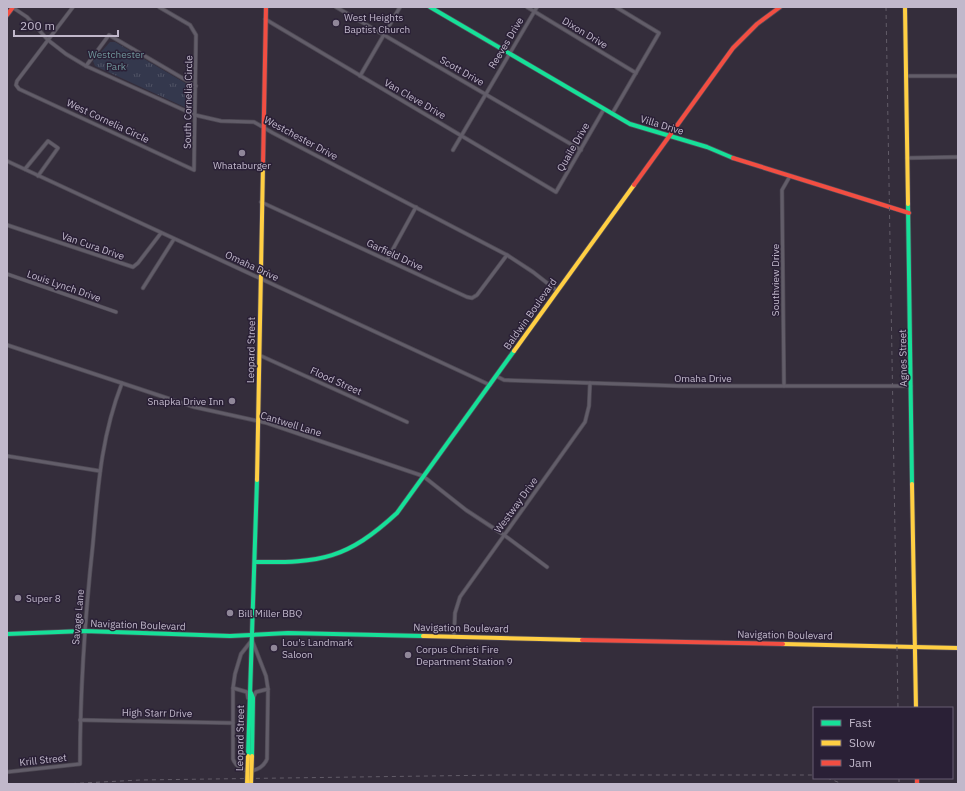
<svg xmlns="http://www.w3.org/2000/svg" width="965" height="791" font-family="'IBM Plex Sans',sans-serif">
  <defs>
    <pattern id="park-tufts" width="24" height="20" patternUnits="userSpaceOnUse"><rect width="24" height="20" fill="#34384d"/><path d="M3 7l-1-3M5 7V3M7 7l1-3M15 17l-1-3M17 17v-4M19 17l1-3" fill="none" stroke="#505365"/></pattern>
  </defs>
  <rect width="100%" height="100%" fill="#342d3b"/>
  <path fill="url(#park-tufts)" d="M110,42H115L192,87L193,107L189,109L95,66L93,61Z"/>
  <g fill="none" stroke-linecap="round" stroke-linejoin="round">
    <defs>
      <g id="street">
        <path d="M12,7L27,17L48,40L66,54L86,66L195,115L221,121L254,122L273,133L507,255L533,272L556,290"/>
        <path d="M73,7L17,81L16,85L19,89L194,170L196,35L190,25L159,7"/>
        <path d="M336,7L581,150"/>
        <path d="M527,7L636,73"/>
        <path d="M265,19L556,192L604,109"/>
        <path d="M86,66L109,35L196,86"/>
        <path d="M360,76L400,7"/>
        <path d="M906,76H958"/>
        <path d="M612,114L659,33L616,7"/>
        <path d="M453,150L537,7"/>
        <path d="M907,158L958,157"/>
        <path d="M7,161L490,385"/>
        <path d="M25,169L48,141L58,148L38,176"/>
        <path d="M261,202L467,297L472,298L477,295L507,255"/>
        <path d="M7,225L133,267L138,263L161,233"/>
        <path d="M387,260L416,207"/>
        <path d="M7,274L116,312"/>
        <path d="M143,288L174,239"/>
        <path d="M7,345L194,407L267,423L423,476L466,510L504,535L547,567"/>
        <path d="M259,355L407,422"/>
        <path d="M496,376L504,380L680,386H911"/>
        <path d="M784,386L782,190L790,176"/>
        <path d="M7,456L100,471"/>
        <path d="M454,636L455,613L460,597L585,422L589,406L590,383"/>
        <path d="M252,640L266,676L268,689L267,759C261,774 239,775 233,759V688L235,674L241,654Z"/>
        <path d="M233,688L247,692L248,698"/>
        <path d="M253,698L256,692L268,689"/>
        <path d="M80,720L233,723"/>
        <path d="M7,772L80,764C80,690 85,617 93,543C98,487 101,437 122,383"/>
      </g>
      <g id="fast">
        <path d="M430,7L630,124L707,147L733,158"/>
        <path d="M908,204L912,484"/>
        <path d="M255,562C321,563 347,559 397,513L514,351"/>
        <path d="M7,634L84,631L230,636L288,633L423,636"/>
        <path d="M251,693L253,698L252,756"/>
        <path d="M248,756L257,480"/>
      </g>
      <g id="slow">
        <path d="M905,7L908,204"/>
        <path d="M514,351L634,185"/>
        <path d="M257,480L263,165"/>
        <path d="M912,484L916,708"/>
        <path d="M423,636L582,640"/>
        <path d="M783,644L958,648"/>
      </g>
      <g id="jam">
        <path d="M7,15L13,7"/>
        <path d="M733,158L909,213"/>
        <path d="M263,165L266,7"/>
        <path d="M634,185L733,48L757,24L780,7"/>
        <path d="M582,640L783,644"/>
        <path d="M917,778V784"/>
      </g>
    </defs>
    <use href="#street" stroke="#4e4954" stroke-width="4.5"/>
    <use href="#fast" stroke="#514b58" stroke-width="5.5"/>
    <use href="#slow" stroke="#514b58" stroke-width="5.5"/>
    <use href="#jam" stroke="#514b58" stroke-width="5.5"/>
    <use href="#street" stroke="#625d69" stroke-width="3"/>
    <use href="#fast" stroke="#16e098" stroke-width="4"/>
    <use href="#slow" stroke="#ffcf43" stroke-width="4"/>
    <use href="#jam" stroke="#f24e42" stroke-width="4"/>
    <g stroke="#625c68" stroke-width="1" stroke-dasharray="4 4" stroke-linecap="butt">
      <path d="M886,7L898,708"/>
      <path d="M827,778L843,784"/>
      <path d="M899,778V784"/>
      <path d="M64,784L140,780L500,775H814"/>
    </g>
    <defs>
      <g id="slow-bridge">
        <path d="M247,784L248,756"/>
        <path d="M251,784L252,756"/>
      </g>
    </defs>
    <use href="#slow-bridge" stroke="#514b58" stroke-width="5.5" stroke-linecap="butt"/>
    <use href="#slow-bridge" stroke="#ffcf43" stroke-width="4"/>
  </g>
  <g fill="#908799" stroke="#2a2036" stroke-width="1.5">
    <circle cx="336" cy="23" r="4"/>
    <circle cx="242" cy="153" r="4"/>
    <circle cx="232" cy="401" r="4"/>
    <circle cx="18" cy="598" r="4"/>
    <circle cx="230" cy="613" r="4"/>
    <circle cx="274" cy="648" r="4"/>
    <circle cx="408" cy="655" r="4"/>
  </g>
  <g text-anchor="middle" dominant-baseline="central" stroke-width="3" stroke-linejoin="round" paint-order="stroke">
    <g font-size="10" fill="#c1b8cb" stroke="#2a2036" text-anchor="start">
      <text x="344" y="17">West Heights<tspan x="344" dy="12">Baptist Church</tspan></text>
      <text x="242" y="165" text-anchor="middle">Whataburger</text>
      <text x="224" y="401" text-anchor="end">Snapka Drive Inn</text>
      <text x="26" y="598">Super 8</text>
      <text x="238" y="613">Bill Miller BBQ</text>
      <text x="282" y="642">Lou's Landmark<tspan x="282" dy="12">Saloon</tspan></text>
      <text x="416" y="649">Corpus Christi Fire<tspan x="416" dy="12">Department Station 9</tspan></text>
    </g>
    <g font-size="10" fill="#c1b8cb" stroke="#2a2036">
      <text transform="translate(585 33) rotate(31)">Dixon Drive</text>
      <text transform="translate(506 43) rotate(-59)">Reeves Drive</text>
      <text transform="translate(462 71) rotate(30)">Scott Drive</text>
      <text transform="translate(415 99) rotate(30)">Van Cleve Drive</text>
      <text transform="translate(188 102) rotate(-89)">South Cornelia Circle</text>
      <text transform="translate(108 121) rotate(25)">West Cornelia Circle</text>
      <text transform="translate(662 125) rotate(17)">Villa Drive</text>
      <text transform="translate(301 138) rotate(28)">Westchester Drive</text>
      <text transform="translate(573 147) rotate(-60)">Quaile Drive</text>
      <text transform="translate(93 246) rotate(19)">Van Cura Drive</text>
      <text transform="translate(395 255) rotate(25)">Garfield Drive</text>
      <text transform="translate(252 266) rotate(25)">Omaha Drive</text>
      <text transform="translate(775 280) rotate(-90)">Southview Drive</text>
      <text transform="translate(64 286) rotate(19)">Louis Lynch Drive</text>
      <text transform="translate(530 314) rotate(-55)">Baldwin Boulevard</text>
      <text transform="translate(251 350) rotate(-89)">Leopard Street</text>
      <text transform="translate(903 358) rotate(-91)">Agnes Street</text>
      <text x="703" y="378">Omaha Drive</text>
      <text transform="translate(336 381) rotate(24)">Flood Street</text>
      <text transform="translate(291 424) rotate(17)">Cantwell Lane</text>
      <text transform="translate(516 505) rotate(-54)">Westway Drive</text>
      <text transform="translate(78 617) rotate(-85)">Savage Lane</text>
      <text transform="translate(138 625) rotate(2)">Navigation Boulevard</text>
      <text transform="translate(461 628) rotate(1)">Navigation Boulevard</text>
      <text transform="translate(785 635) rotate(1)">Navigation Boulevard</text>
      <text transform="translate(157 713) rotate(1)">High Starr Drive</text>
      <text transform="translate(240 738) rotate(-89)">Leopard Street</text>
      <text transform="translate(43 760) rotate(-6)">Krill Street</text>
    </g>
    <g font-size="10" fill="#70969b" stroke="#2a2036">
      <text x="116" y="54">Westchester<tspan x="116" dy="12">Park</tspan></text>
    </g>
  </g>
  <rect width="965" height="791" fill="none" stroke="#c1b8cb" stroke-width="16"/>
  <rect x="813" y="707" width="140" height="72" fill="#2a2036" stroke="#665d72"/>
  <rect x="821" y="720" width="20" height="6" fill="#16e098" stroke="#665d72"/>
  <text x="849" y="727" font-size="12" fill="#c1b8cb">Fast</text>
  <rect x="821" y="740" width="20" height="6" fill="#ffcf43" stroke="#665d72"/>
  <text x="849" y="747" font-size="12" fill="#c1b8cb">Slow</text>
  <rect x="821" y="760" width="20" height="6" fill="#f24e42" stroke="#665d72"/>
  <text x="849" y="767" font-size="12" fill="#c1b8cb">Jam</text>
  <path d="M14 30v6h104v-6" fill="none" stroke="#c1b8cb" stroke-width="2"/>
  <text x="20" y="30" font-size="12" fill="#c1b8cb" stroke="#2a2036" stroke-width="3" paint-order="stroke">200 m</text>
</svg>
